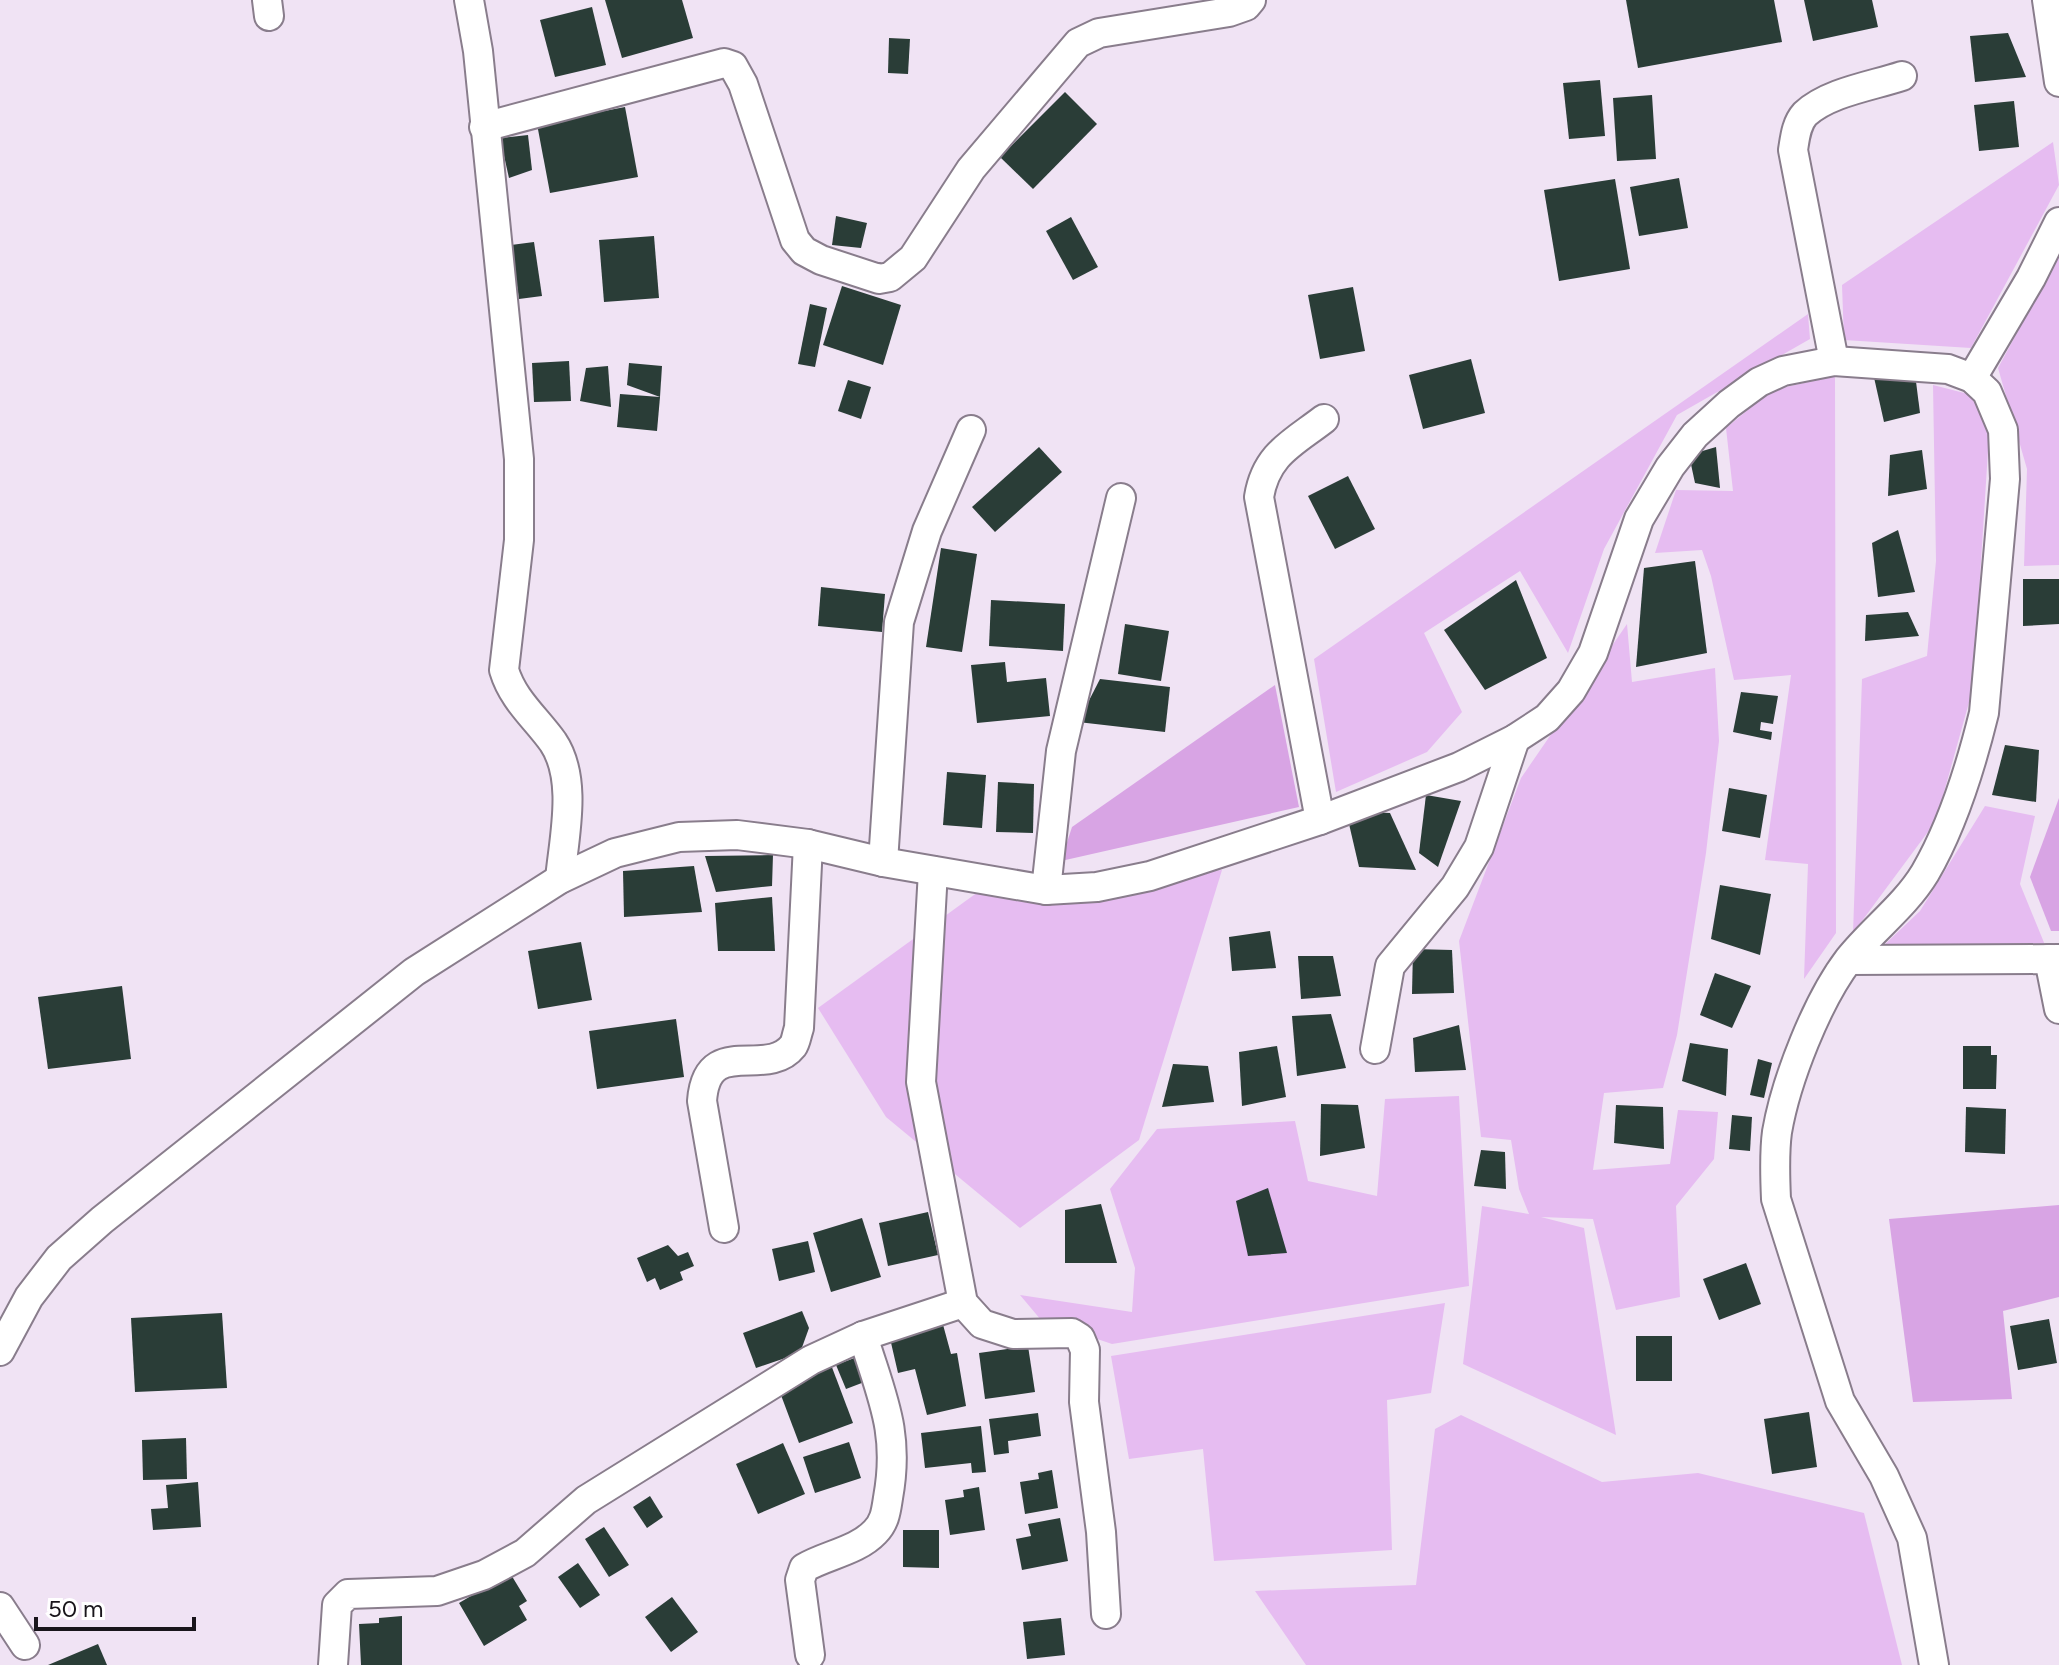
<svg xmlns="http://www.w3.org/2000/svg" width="2059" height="1665" font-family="Figtree,sans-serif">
  <rect width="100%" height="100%" fill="#f0e3f4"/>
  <g fill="#e6bcf1">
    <path d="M2053,142L2059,185L1971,348L1844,340L1842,285Z"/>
    <path d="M2059,255V565L2024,566L2027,469L1998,368Z"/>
    <path d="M1808,314L1810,339L1677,415L1604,549L1568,653L1520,571L1424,633L1462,712L1427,752L1336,792L1314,659Z"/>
    <path d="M1835,376L1836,933L1804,979L1808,864L1765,860L1791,675L1734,680L1711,576L1702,550L1655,553L1676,490L1733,491L1726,428L1772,390Z"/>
    <path d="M1933,385L1972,395L1989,435L1973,688L1936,821L1853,933L1862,679L1927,656L1936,561Z"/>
    <path d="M1627,624L1632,682L1715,668L1719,741L1706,853L1677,1035L1663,1088L1604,1093L1593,1170L1670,1164L1678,1110L1718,1112L1714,1159L1676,1206L1680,1297L1616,1310L1593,1219L1541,1217L1584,1228L1616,1435L1463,1364L1482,1206L1529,1214L1519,1189L1511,1140L1481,1137L1459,941L1521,778Z"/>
    <path d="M1985,806L2035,816L2020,884L2045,945L1882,947L1920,911Z"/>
    <path d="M1222,870L1139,1140L1020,1228L886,1117L818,1008L978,892Z"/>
    <path d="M1459,1096L1469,1286L1112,1344L1041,1320L1020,1295L1132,1312L1135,1268L1110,1189L1157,1129L1295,1121L1308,1181L1377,1196L1385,1099Z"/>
    <path d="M1445,1303L1431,1393L1387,1400L1392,1550L1214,1561L1203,1449L1129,1459L1111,1356Z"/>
    <path d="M1461,1415L1602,1482L1698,1473L1864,1513L1902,1665H1306L1255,1591L1416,1585L1435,1429Z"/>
  </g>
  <g fill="#d8a4e4">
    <path d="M1275,685L1299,807L1061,861L1072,827Z"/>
    <path d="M2059,798V931H2051L2030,877Z"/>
    <path d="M2059,1205V1297L2003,1311L2012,1399L1913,1402L1889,1219Z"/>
  </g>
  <g fill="#2a3d37">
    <path d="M605,0H682L693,38L622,58Z"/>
    <path d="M1626,0H1774L1782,42L1638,68Z"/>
    <path d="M1804,0H1872L1878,27L1813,41Z"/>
    <path d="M592,7L606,65L555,77L540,20Z"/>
    <path d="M2008,33L2026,77L1975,82L1970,36Z"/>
    <path d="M889,38L910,39L908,74L888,73Z"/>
    <path d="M1600,80L1605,136L1569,139L1563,83Z"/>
    <path d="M1065,92L1097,124L1033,189L1000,157Z"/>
    <path d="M1652,95L1656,159L1617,161L1613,98Z"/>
    <path d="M2014,101L2019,147L1979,151L1974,105Z"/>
    <path d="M625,107L638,177L550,193L537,124Z"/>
    <path d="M528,135L532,170L509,178L500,138Z"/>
    <path d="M1679,178L1688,228L1639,236L1630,187Z"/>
    <path d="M1615,179L1630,269L1559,281L1544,190Z"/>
    <path d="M836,216L867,223L861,248L832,245Z"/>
    <path d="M1071,217L1098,267L1073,280L1046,231Z"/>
    <path d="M654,236L659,298L604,302L599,240Z"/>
    <path d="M534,242L542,296L519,299L511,245Z"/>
    <path d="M842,286L901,305L883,365L823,345Z"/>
    <path d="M1353,287L1365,351L1320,359L1308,295Z"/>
    <path d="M810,304L827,308L815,367L798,364Z"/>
    <path d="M1471,359L1485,413L1423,429L1409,375Z"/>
    <path d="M569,361L571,401L534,402L532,363Z"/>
    <path d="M629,363L662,366L660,397L627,385Z"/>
    <path d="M608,366L611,407L580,401L586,368Z"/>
    <path d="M1914,366L1920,413L1884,422L1873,373Z"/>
    <path d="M848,380L871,387L861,419L838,411Z"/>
    <path d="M620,394L660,397L657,431L617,427Z"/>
    <path d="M1039,447L1062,472L995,532L972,507Z"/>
    <path d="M1716,447L1720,488L1695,483L1689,455Z"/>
    <path d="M1922,450L1927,489L1888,496L1890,455Z"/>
    <path d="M1348,476L1375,529L1335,549L1308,496Z"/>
    <path d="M1898,530L1915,592L1878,597L1872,543Z"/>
    <path d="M941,548L977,554L962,652L926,647Z"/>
    <path d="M1695,561L1707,653L1636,667L1644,568Z"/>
    <path d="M2023,579H2059V624L2023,626Z"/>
    <path d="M1516,580L1547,658L1485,690L1444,630Z"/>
    <path d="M821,587L885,594L882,632L818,626Z"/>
    <path d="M991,600L1065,604L1063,651L989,646Z"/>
    <path d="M1908,612L1919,636L1865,641L1866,615Z"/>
    <path d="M1125,624L1169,631L1161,681L1118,674Z"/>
    <path d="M1005,662L1007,682L1046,678L1050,716L977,723L971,665Z"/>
    <path d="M1100,679L1170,687L1165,732L1078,722Z"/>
    <path d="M1741,692L1778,696L1773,724L1761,722L1760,730L1772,732L1771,740L1733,732Z"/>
    <path d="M2005,745L2039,750L2036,802L1992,795Z"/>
    <path d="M947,772L986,775L982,828L943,825Z"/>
    <path d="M998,782L1034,784L1033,833L996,832Z"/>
    <path d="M1729,788L1767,795L1760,838L1722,831Z"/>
    <path d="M1426,795L1461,801L1438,867L1419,853Z"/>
    <path d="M1346,811L1390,813L1416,870L1359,867Z"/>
    <path d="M773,855L772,886L716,892L705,856Z"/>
    <path d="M694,866L702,912L624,917L623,871Z"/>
    <path d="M1720,885L1771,894L1760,955L1711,939Z"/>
    <path d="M772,897L775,951H718L715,903Z"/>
    <path d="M1270,931L1276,968L1232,971L1229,937Z"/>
    <path d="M581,942L592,1000L538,1009L528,951Z"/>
    <path d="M1413,949L1452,950L1454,993L1412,994Z"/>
    <path d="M1298,956H1333L1341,996L1301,999Z"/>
    <path d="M1715,973L1751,986L1732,1028L1700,1015Z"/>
    <path d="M122,986L131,1059L48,1069L38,997Z"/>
    <path d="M1331,1014L1346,1068L1297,1076L1292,1016Z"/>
    <path d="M676,1019L684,1077L597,1089L589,1031Z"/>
    <path d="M1459,1025L1466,1070L1415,1072L1413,1038Z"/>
    <path d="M1690,1043L1728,1049L1726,1096L1682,1081Z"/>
    <path d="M1277,1046L1286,1097L1242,1106L1239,1052Z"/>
    <path d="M1963,1046H1991V1055H1997L1996,1089H1963Z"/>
    <path d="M1758,1059L1772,1063L1764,1098L1750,1095Z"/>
    <path d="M1173,1064L1208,1066L1214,1102L1162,1107Z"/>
    <path d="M1321,1104L1358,1105L1365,1148L1320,1156Z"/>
    <path d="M1616,1105L1663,1107L1664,1149L1614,1143Z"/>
    <path d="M1966,1107L2006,1109L2005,1154L1965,1152Z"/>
    <path d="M1732,1115L1752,1117L1750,1151L1729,1149Z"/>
    <path d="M1481,1150L1505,1152L1506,1189L1474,1186Z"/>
    <path d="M1268,1188L1287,1253L1248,1256L1236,1201Z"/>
    <path d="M1101,1204L1117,1263H1065V1210Z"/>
    <path d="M928,1212L938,1255L888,1266L879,1223Z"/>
    <path d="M862,1218L881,1277L831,1292L813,1233Z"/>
    <path d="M808,1241L815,1272L779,1281L772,1249Z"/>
    <path d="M668,1245L678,1256L688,1252L694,1266L680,1272L683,1280L660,1290L655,1278L647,1282L637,1258Z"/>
    <path d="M1746,1263L1761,1304L1719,1320L1703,1279Z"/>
    <path d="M802,1311L809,1328L800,1353L756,1368L743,1333Z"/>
    <path d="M222,1313L227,1388L135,1392L131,1318Z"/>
    <path d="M2049,1319L2057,1363L2018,1370L2010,1326Z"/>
    <path d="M942,1321L951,1354L957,1353L966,1406L927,1415L915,1369L898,1373L889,1334Z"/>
    <rect x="1636" y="1336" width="36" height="45"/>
    <path d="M1028,1346L1035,1392L985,1399L979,1353Z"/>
    <path d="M857,1357L867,1381L846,1389L836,1365Z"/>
    <path d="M830,1362L853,1423L799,1443L776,1382Z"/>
    <path d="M1809,1412L1817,1467L1772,1474L1764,1419Z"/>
    <path d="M1038,1413L1041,1436L1008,1441L1009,1453L994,1455L989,1419Z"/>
    <path d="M981,1426L986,1472L972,1473L971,1463L925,1468L921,1433Z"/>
    <path d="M186,1438L187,1479L143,1480L142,1440Z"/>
    <path d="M849,1442L861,1478L815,1493L803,1457Z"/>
    <path d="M783,1443L805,1494L758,1514L736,1464Z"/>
    <path d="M1052,1470L1058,1508L1025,1514L1020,1482L1039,1479L1038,1473Z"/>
    <path d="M198,1482L201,1527L153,1530L151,1509L168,1508L166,1485Z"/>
    <path d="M979,1487L985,1530L950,1535L945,1500L964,1497L963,1490Z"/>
    <path d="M650,1496L663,1517L647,1528L633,1507Z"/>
    <path d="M1060,1518L1068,1561L1022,1570L1016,1539L1031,1536L1028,1524Z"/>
    <path d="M604,1527L629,1565L609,1577L585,1539Z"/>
    <path d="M903,1530H939V1568L903,1567Z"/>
    <path d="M578,1563L600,1595L580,1608L558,1577Z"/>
    <path d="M510,1573L527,1601L519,1606L527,1620L484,1646L459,1603Z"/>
    <path d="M672,1597L698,1632L671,1652L645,1617Z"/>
    <path d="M402,1616V1665H361L359,1624L379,1623V1618Z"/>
    <path d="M1061,1618L1065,1655L1027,1659L1023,1622Z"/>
    <path d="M98,1644L107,1665H48Z"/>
  </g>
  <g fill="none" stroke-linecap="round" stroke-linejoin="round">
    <defs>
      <g id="minor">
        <path d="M267,0L269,16"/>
        <path d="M469,0L478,51L519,459V540L504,670C513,700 535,717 553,742C578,779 564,837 560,879"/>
        <path d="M2047,0L2059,82"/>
        <path d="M484,127L724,63L733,66L743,84L795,240L804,251L821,260L879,279L890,277L913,258L971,169L1078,43L1099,33L1229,12L1246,6L1251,0"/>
        <path d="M1834,361L1793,150C1795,138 1796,124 1805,114C1829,92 1872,86 1902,76"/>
        <path d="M1972,378L2031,278L2059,222"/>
        <path d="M1320,820L1259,497C1266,454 1293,443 1324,419"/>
        <path d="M883,862L899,622L927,531L971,430"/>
        <path d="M933,871L921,1082L963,1303L982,1324L1013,1334L1072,1333L1080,1338L1085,1350L1084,1402L1101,1532L1106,1614"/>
        <path d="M1046,890L1061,751L1121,498"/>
        <path d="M2049,959L2059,1009"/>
        <path d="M1849,960L2059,959"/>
        <path d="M1375,1049L1390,966L1455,887L1479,847L1515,739"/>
        <path d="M724,1228L702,1101C707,1033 766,1080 793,1046C796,1042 797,1033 799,1028L808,844"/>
        <path d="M0,1351L29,1297L59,1258L102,1220L414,972L560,879L615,853L679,837L737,835L808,844L883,862L1046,890L1097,887L1150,876L1320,820L1459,767L1515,739L1547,718L1571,691L1593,653L1639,519L1670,467L1695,435L1729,404L1759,382L1783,371L1834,361L1948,369L1972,378L1987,392L2003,430L2005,479L1984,713C1971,766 1953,825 1925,873C1905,906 1873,929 1849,959C1817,1001 1786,1080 1777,1132C1774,1154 1775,1177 1776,1199L1840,1401L1884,1476L1912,1538L1934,1665"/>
        <path d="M0,1607L25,1645"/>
        <path d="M810,1655L800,1580L804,1568C826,1555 857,1551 875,1532C885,1522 886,1511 888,1498C900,1432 882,1398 863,1336"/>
        <path d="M333,1665L337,1605L348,1594L437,1591L484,1575L525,1553L586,1500L811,1360L863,1336L963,1303"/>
      </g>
    </defs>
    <use href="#minor" stroke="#897d8c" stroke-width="32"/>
    <use href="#minor" stroke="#fff" stroke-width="28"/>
  </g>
  <path d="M36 1617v12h158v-12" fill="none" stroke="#19151b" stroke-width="4"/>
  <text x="48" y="1617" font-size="24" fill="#19151b" stroke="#ffffff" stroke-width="6" paint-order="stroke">50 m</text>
</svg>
